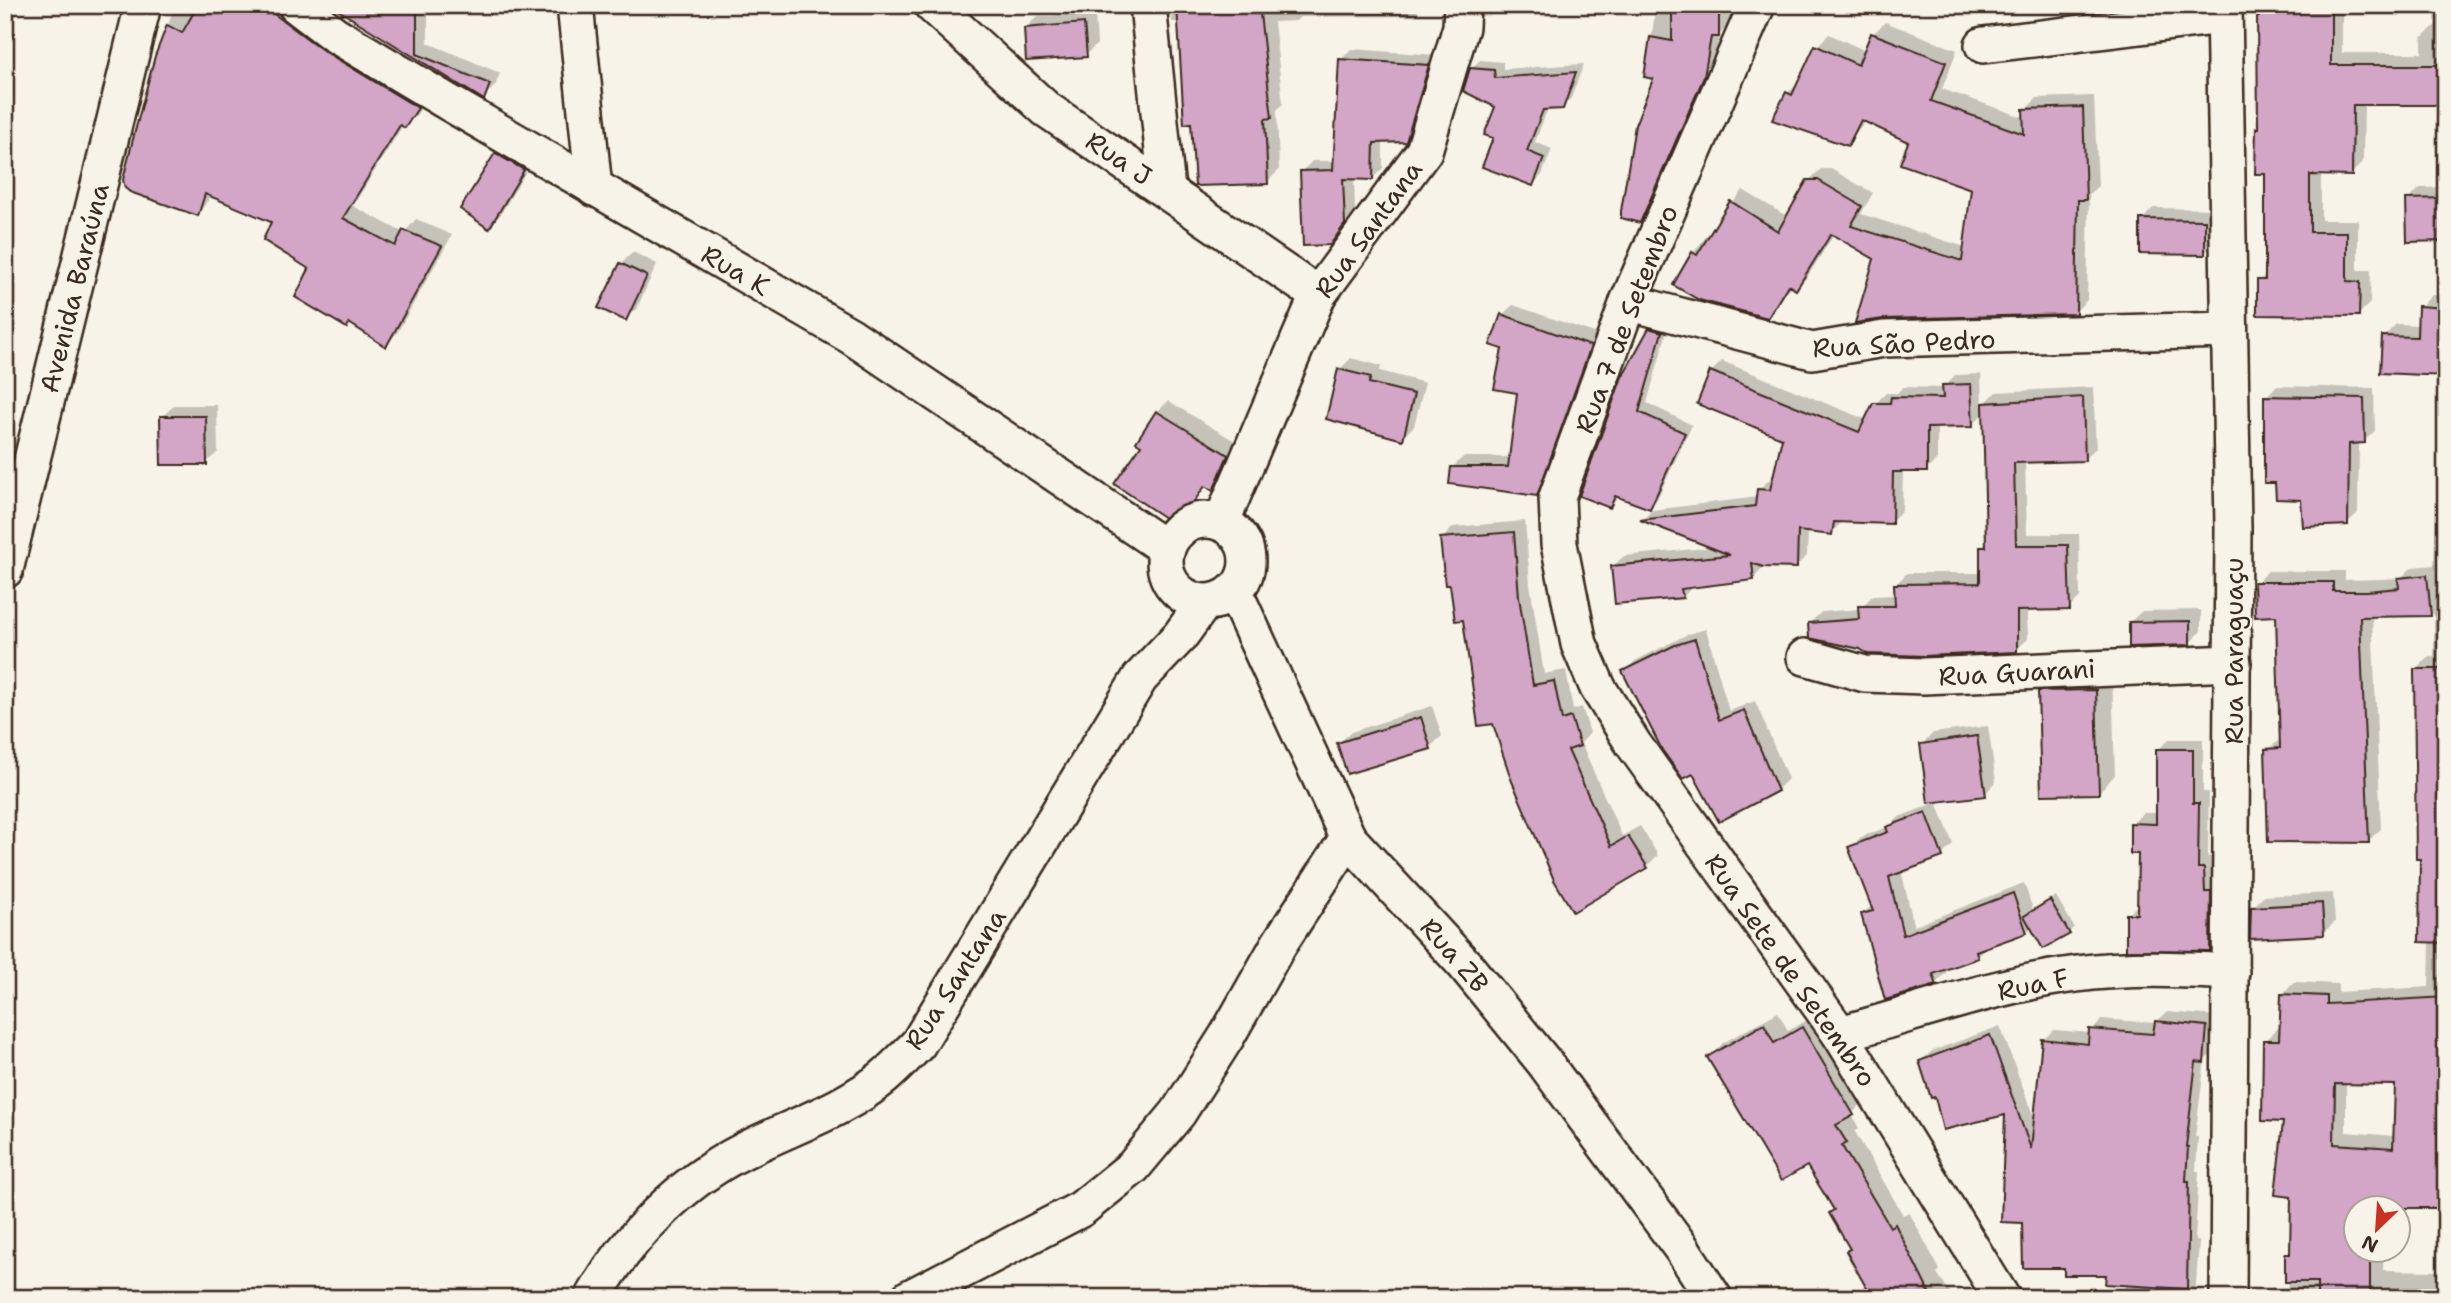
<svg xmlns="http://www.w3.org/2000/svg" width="2451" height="1303" font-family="'Shantell Sans',sans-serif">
  <rect width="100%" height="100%" fill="#f7f3e8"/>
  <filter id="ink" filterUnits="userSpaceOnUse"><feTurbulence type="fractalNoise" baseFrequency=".0143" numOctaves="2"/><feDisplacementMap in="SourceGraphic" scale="14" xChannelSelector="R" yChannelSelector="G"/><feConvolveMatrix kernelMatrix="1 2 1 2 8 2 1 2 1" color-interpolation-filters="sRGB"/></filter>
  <g filter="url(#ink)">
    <g fill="#0003" fill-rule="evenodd">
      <path d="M174,5H292L429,96L417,114L403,125L353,206L404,233L416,219L452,235L397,333L386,345L351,322L347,325L312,268L273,221L212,195L198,214L125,179Z"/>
      <path d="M332,5H428V43L500,73L495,86L483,97Z"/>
      <path d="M1171,5H1424L1414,16L1300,17L1296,21L1274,22L1283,104L1277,110L1279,170L1267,182L1193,121L1180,22H1172Z"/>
      <path d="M1482,5H1525L1515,15H1483Z"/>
      <path d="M1656,5H1730V24L1720,34L1715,64L1651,210L1640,221L1656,78L1646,76Z"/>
      <path d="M2002,5H2067L2058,14L2002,15Z"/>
      <path d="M2261,5H2342V53H2422V37L2436,25V5H2446V103L2364,104L2363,162L2351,174L2321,173V220H2358V270H2371L2370,303L2358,315L2259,281L2267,273L2266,172L2258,128L2260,126L2258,17Z"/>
      <path d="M1095,13L1097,44L1086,55L1025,28L1037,17Z"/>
      <path d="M1885,22L1957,50L1942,89L2025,118V110L2037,98L2094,96L2098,186L2089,194L2087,300L2075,312L1876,258L1834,234L1808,276L1796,288L1791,285L1767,317L1693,253L1743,190L1788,217L1808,181L1821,169H1831L1873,193L1861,214L1965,247L1973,188L1910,141L1866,120L1847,144L1788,93L1801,80L1817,46L1829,34L1866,51L1873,34Z"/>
      <path d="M1351,49L1438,55L1414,132L1403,142H1383V168L1373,178H1354L1355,212L1329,243L1301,172L1312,161H1336L1341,60Z"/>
      <path d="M1480,60L1503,62V69L1584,64L1571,98L1562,107L1548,108L1535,142L1552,149L1542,175L1533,184L1496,137L1497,107L1471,69Z"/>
      <path d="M508,142L534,158L500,215L489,226L462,208L497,154Z"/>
      <path d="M2446,187V239L2408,200L2420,188Z"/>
      <path d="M2153,208L2216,209V241L2205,253L2142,220Z"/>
      <path d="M633,252L657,264L637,308L625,319L621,264Z"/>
      <path d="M2432,295L2446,296V445H2443L2442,374L2384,337L2396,324L2419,325L2420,307Z"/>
      <path d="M1513,305L1600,335L1547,484L1536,494L1452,468L1463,457H1511L1519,392L1504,348L1502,315Z"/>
      <path d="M1659,321L1669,324L1647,403L1692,425L1657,499L1649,507L1619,496L1609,506L1651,330Z"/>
      <path d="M1351,358L1381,366L1380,371L1425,383L1414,426L1402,438L1339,370Z"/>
      <path d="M1722,361L1867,420L1875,404L1886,393H1897L1903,387L1944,388L1955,375L1981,374L1982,406L1996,392L2093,387L2096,448L2084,459L2025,461L2027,534H2079L2080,597L2069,608L2027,609L2028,639L2016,650L1809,624L1821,612L1860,609L1872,596L1896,595V584L1907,573H1982L1981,548L1988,542L1985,412L1972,425L1937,426V460L1926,470H1903L1902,511L1891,522H1842L1831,533L1808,531L1807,556L1796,566L1764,565L1754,579L1693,586L1683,597L1613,566L1624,556L1715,547L1643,519L1652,510L1758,497L1759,489L1770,479H1775L1784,437L1699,403L1711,372Z"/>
      <path d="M2276,386L2374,388L2375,431L2364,441L2359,442L2358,513L2347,523L2303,498L2266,397Z"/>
      <path d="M1168,401L1238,443L1223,478L1213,488L1207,485L1176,524L1143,444L1157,412Z"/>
      <path d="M174,405H217L218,452L206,463L162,417Z"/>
      <path d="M2446,499V1298H2287L2292,1196L2285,1120L2264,1041L2277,1029H2281L2282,994L2294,982L2338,984V992L2429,987L2430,941L2422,857L2416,670L2428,657H2434V614L2372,615L2381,829L2368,841L2267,750L2282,738L2278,615L2256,583L2268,571H2345V580L2380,579L2401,578L2412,567L2434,565L2436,509ZM2346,1082L2397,1083L2395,1136L2346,1132ZM2385,1196L2439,1200V1271L2383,1270L2384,1250H2356V1208H2385Z"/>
      <path d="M1525,521L1530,584L1544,674L1566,670L1573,710L1582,707L1590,733L1581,743L1622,836L1640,826L1658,855L1647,866L1574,910L1465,618L1442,539L1453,527Z"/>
      <path d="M2201,610V631L2190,643L2130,622L2142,611Z"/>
      <path d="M1706,629L1729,711L1755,701L1788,779L1777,790L1694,772L1624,672L1635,661L1688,634Z"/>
      <path d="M2112,673L2115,775L2098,793L2040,692L2057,675Z"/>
      <path d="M1432,706L1442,736L1430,747L1339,743L1351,732Z"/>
      <path d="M1988,726L1996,782L1985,794L1922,745L1933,733Z"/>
      <path d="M2169,739H2203V792H2209L2208,857H2215L2220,938L2209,949L2128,915L2139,903L2140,852L2132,824L2143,813H2158V750Z"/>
      <path d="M1937,802L1953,844L1942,855L1901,870L1914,926L2024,883L2033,910L2056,896L2074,927L2069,932L2032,926L2026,932L1989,944L1977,956L1946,968L1947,972L1936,983L1863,914L1872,905L1850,848L1861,837L1890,826L1899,817Z"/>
      <path d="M2333,893L2335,922L2323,933L2252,908L2264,896Z"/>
      <path d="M1778,1012L1788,1031L1816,1015L1866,1100L1851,1114L1859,1128L1855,1132L1903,1215L1909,1212L1940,1270L1937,1273L1954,1298H1874L1835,1209L1807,1164L1709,1057L1723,1043Z"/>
      <path d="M2167,1012L2217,1016L2214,1051L2205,1060L2195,1137H2198L2196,1171H2199L2195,1241H2199L2195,1298H2124L2125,1283L2108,1273L2066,1266L2024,1221L2007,1113L1936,1095L1921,1061L1932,1051L2000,1026L2036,1123L2043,1040L2054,1030L2091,1033L2102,1019L2155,1023Z"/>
    </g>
    <g fill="#d3a5c6" stroke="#3b2a1e" stroke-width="2" fill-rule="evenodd">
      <path d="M198,5H262L324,51L418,108L405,128L400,125L343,218L395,246L403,230L442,246L386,347L349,323L347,328L295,297L309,269L263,240L271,222L205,194L198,216L130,192L125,188L123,180L134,135L155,56L167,25L182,33Z"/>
      <path d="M330,5L417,9V54L490,84L484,100Z"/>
      <path d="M1177,5H1259L1272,118L1265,119L1268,184L1195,186L1191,123L1184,124Z"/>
      <path d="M1672,5H1719V37H1711L1704,77L1640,223L1621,218V211L1635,125L1653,79L1644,77L1650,37L1672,41Z"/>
      <path d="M2260,5H2331V65H2446V105H2353L2352,176L2310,175V232H2347V281L2360,282L2359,316L2257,315V280H2265V174H2255L2256,128H2258L2257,17H2259Z"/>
      <path d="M1084,23L1087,57L1026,61L1024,28Z"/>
      <path d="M1871,33L1946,62L1931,101L2024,134L2023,109L2083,107L2086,200H2078L2076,314L1883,319L1855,323L1874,259L1831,234L1796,290L1788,285L1768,318L1699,300L1673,285L1692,252L1697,255L1730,201L1778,231L1807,180H1818L1862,206L1851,226L1962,261L1971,189L1900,164L1908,142L1861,120L1848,146L1772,120L1786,92L1792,95L1815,45L1858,65Z"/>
      <path d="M1339,59L1429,65L1406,142L1374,143L1373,180L1343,179L1345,224L1330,245L1303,246L1300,171L1333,170Z"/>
      <path d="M1470,68L1494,70L1495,78L1576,72L1563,109L1543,110L1527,151L1544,158L1533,186L1482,167L1493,138L1484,135L1495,107L1463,91Z"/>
      <path d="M495,153L524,170L489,229L460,209Z"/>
      <path d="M2446,198V241L2407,242L2406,199Z"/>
      <path d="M2140,219L2205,220V255L2140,254Z"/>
      <path d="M620,263L647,276L626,321L598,308Z"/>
      <path d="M2418,306L2446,308V376L2380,373L2382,336L2417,337Z"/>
      <path d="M1501,314L1591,346L1537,496L1449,484L1451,467H1508L1517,393L1494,389L1502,349L1490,345Z"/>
      <path d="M1649,328L1662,332L1639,412L1685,433L1650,509L1615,496L1610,508L1579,496L1622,377Z"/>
      <path d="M1338,369L1371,377L1369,383L1414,394L1403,440L1326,419Z"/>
      <path d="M1710,371L1859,432L1873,403H1890L1891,397L1943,398L1942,385L1971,384L1973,427L1927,428V472H1893L1892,524L1834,522L1832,535L1798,531L1797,568L1763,567L1752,563L1754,580L1681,589L1683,598L1615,604L1611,566L1730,555L1640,520L1755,506L1757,489L1770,490L1782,438L1697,404Z"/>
      <path d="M2264,396L2364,398L2365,443L2349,444L2348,525L2303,527L2301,500L2276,499L2275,483H2264Z"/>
      <path d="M2083,397L2085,461L2014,463L2016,545H2068L2070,610L2017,611V652L1924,656L1868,654L1860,649L1809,638L1808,623L1859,619L1858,606H1895L1894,584L1980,583V547H1986L1983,403Z"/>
      <path d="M1156,411L1228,455L1213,491L1205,486L1177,526L1114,484L1141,445L1136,442Z"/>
      <path d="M160,416H206L207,465H161Z"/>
      <path d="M1514,532L1519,597L1533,685L1554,681L1562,720L1571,717L1580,746L1568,750L1611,846L1628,836L1648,868L1573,912L1554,880L1511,779L1493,724L1478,726L1463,620L1455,621L1450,585H1445L1440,538Z"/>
      <path d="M2427,575L2431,616L2360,617L2369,843L2268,842L2265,749L2280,748L2276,616L2255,617L2254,582H2333V591H2367L2399,588L2398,578Z"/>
      <path d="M2190,621V645L2129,647V622Z"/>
      <path d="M1695,639L1719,720L1744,710L1778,791L1719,822L1693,774L1683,779L1662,750L1622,671L1675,645Z"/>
      <path d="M2414,669H2446V943L2419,942L2420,859H2416Z"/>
      <path d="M2096,690L2099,794L2041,795L2038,691Z"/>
      <path d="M1421,717L1431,749L1347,774L1337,743Z"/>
      <path d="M1977,736L1986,796L1928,803L1920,744Z"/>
      <path d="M2156,749H2193V803H2199L2198,868H2204L2205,892H2211L2210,951L2126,950V914H2137L2138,854H2130V823L2156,824Z"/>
      <path d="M1926,812L1943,857L1889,877L1903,935L2013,893L2027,933L1976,951L1978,958L1933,974L1937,985L1885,1000L1861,914L1873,911L1848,847L1888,832L1886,827Z"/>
      <path d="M2050,900L2070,934L2043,949L2024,916Z"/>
      <path d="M2322,903L2324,935L2250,939L2251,907Z"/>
      <path d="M2281,994L2327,996V1004L2446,997V1208H2356V1250H2370V1298H2317V1282H2285V1254H2290L2291,1197L2275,1195L2283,1122L2262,1121L2263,1040H2279ZM2335,1084L2395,1085L2393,1148L2334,1144Z"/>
      <path d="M2155,1021L2207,1026L2204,1063L2196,1062L2186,1147H2188L2186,1181H2189L2187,1289L2105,1284L2106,1275H2064V1268H2023L2022,1223L2001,1222L2005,1115L1943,1130L1935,1097L1931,1098L1919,1061L1990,1035L2031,1149L2042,1039L2088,1044L2089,1029L2153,1034Z"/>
      <path d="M1764,1024L1774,1043L1802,1027L1854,1115L1836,1125L1847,1143L1842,1146L1890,1227L1895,1224L1932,1298H1872L1846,1251L1850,1249L1829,1213L1834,1210L1807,1166L1781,1181L1707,1057Z"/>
    </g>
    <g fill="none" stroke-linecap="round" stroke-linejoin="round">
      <defs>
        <g id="minor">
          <path d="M296,5L334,34L446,101L851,336L1167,549"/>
          <path d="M575,5L594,188"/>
          <path d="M932,5L1046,109L1318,295"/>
          <path d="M1148,5L1167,190"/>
          <path d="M1757,5L1628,302L1557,497L1559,544L1579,644L1598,688L1634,745L1840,1034L2002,1298"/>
          <path d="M2224,5L2233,528L2228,1298"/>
          <path d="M1983,45L2223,16"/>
          <path d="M1628,302L1812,351L1884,339L2228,330"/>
          <circle cx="1206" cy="561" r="41"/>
          <path d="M1221,523L1318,295L1424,151L1461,27L1462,5"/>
          <path d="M5,570L143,5"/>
          <path d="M1234,591L1348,838L1465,965L1544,1062L1682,1249L1714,1298"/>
          <path d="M1805,657L1865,674L1924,676L2233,663"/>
          <path d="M1840,1034C1918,1013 1997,984 2077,974C2129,967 2179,969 2231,972"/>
          <path d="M593,1298C627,1238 680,1183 743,1151C789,1127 843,1111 884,1077C896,1067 907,1055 918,1044L1140,678L1180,636L1204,603"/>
          <path d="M909,1298L1081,1209L1133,1167L1178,1113L1227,1036L1279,944L1348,838"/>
        </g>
      </defs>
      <use href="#minor" stroke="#3b2a1e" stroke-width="40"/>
      <use href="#minor" stroke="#f7f3e8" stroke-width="35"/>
    </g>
  </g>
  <g text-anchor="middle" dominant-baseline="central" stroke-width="5" stroke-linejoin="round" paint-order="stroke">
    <g font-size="26" fill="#3b2a1e" stroke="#f7f3e8">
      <text transform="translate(1119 158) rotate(34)">Rua J</text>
      <text transform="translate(1368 229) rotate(-54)">Rua Santana</text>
      <text transform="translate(736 270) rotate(30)">Rua K</text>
      <text transform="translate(74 288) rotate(-76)">Avenida Baraúna</text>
      <text transform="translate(1626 319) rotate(-69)">Rua 7 de Setembro</text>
      <text transform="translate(1904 343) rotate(-3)">Rua São Pedro</text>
      <text transform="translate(2233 651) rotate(-90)">Rua Paraguaçu</text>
      <text transform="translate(2017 672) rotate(-3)">Rua Guarani</text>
      <text transform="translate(1455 955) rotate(49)">Rua ZB</text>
      <text transform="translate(1791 970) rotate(55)">Rua Sete de Setembro</text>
      <text transform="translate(955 979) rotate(-57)">Rua Santana</text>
      <text transform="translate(2033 984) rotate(-12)">Rua F</text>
    </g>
  </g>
  <rect width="2451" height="1303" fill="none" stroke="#f7f3e8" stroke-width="28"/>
  <rect x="14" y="14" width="2423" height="1275" fill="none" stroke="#3b2a1e" stroke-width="2.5" filter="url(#ink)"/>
  <g transform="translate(2377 1229) rotate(205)"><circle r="33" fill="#f7f3e8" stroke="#aca397" stroke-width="2"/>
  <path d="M0-5L12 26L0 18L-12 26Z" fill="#c8321e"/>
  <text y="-10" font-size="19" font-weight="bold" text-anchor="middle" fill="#3b2a1e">N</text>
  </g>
</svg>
